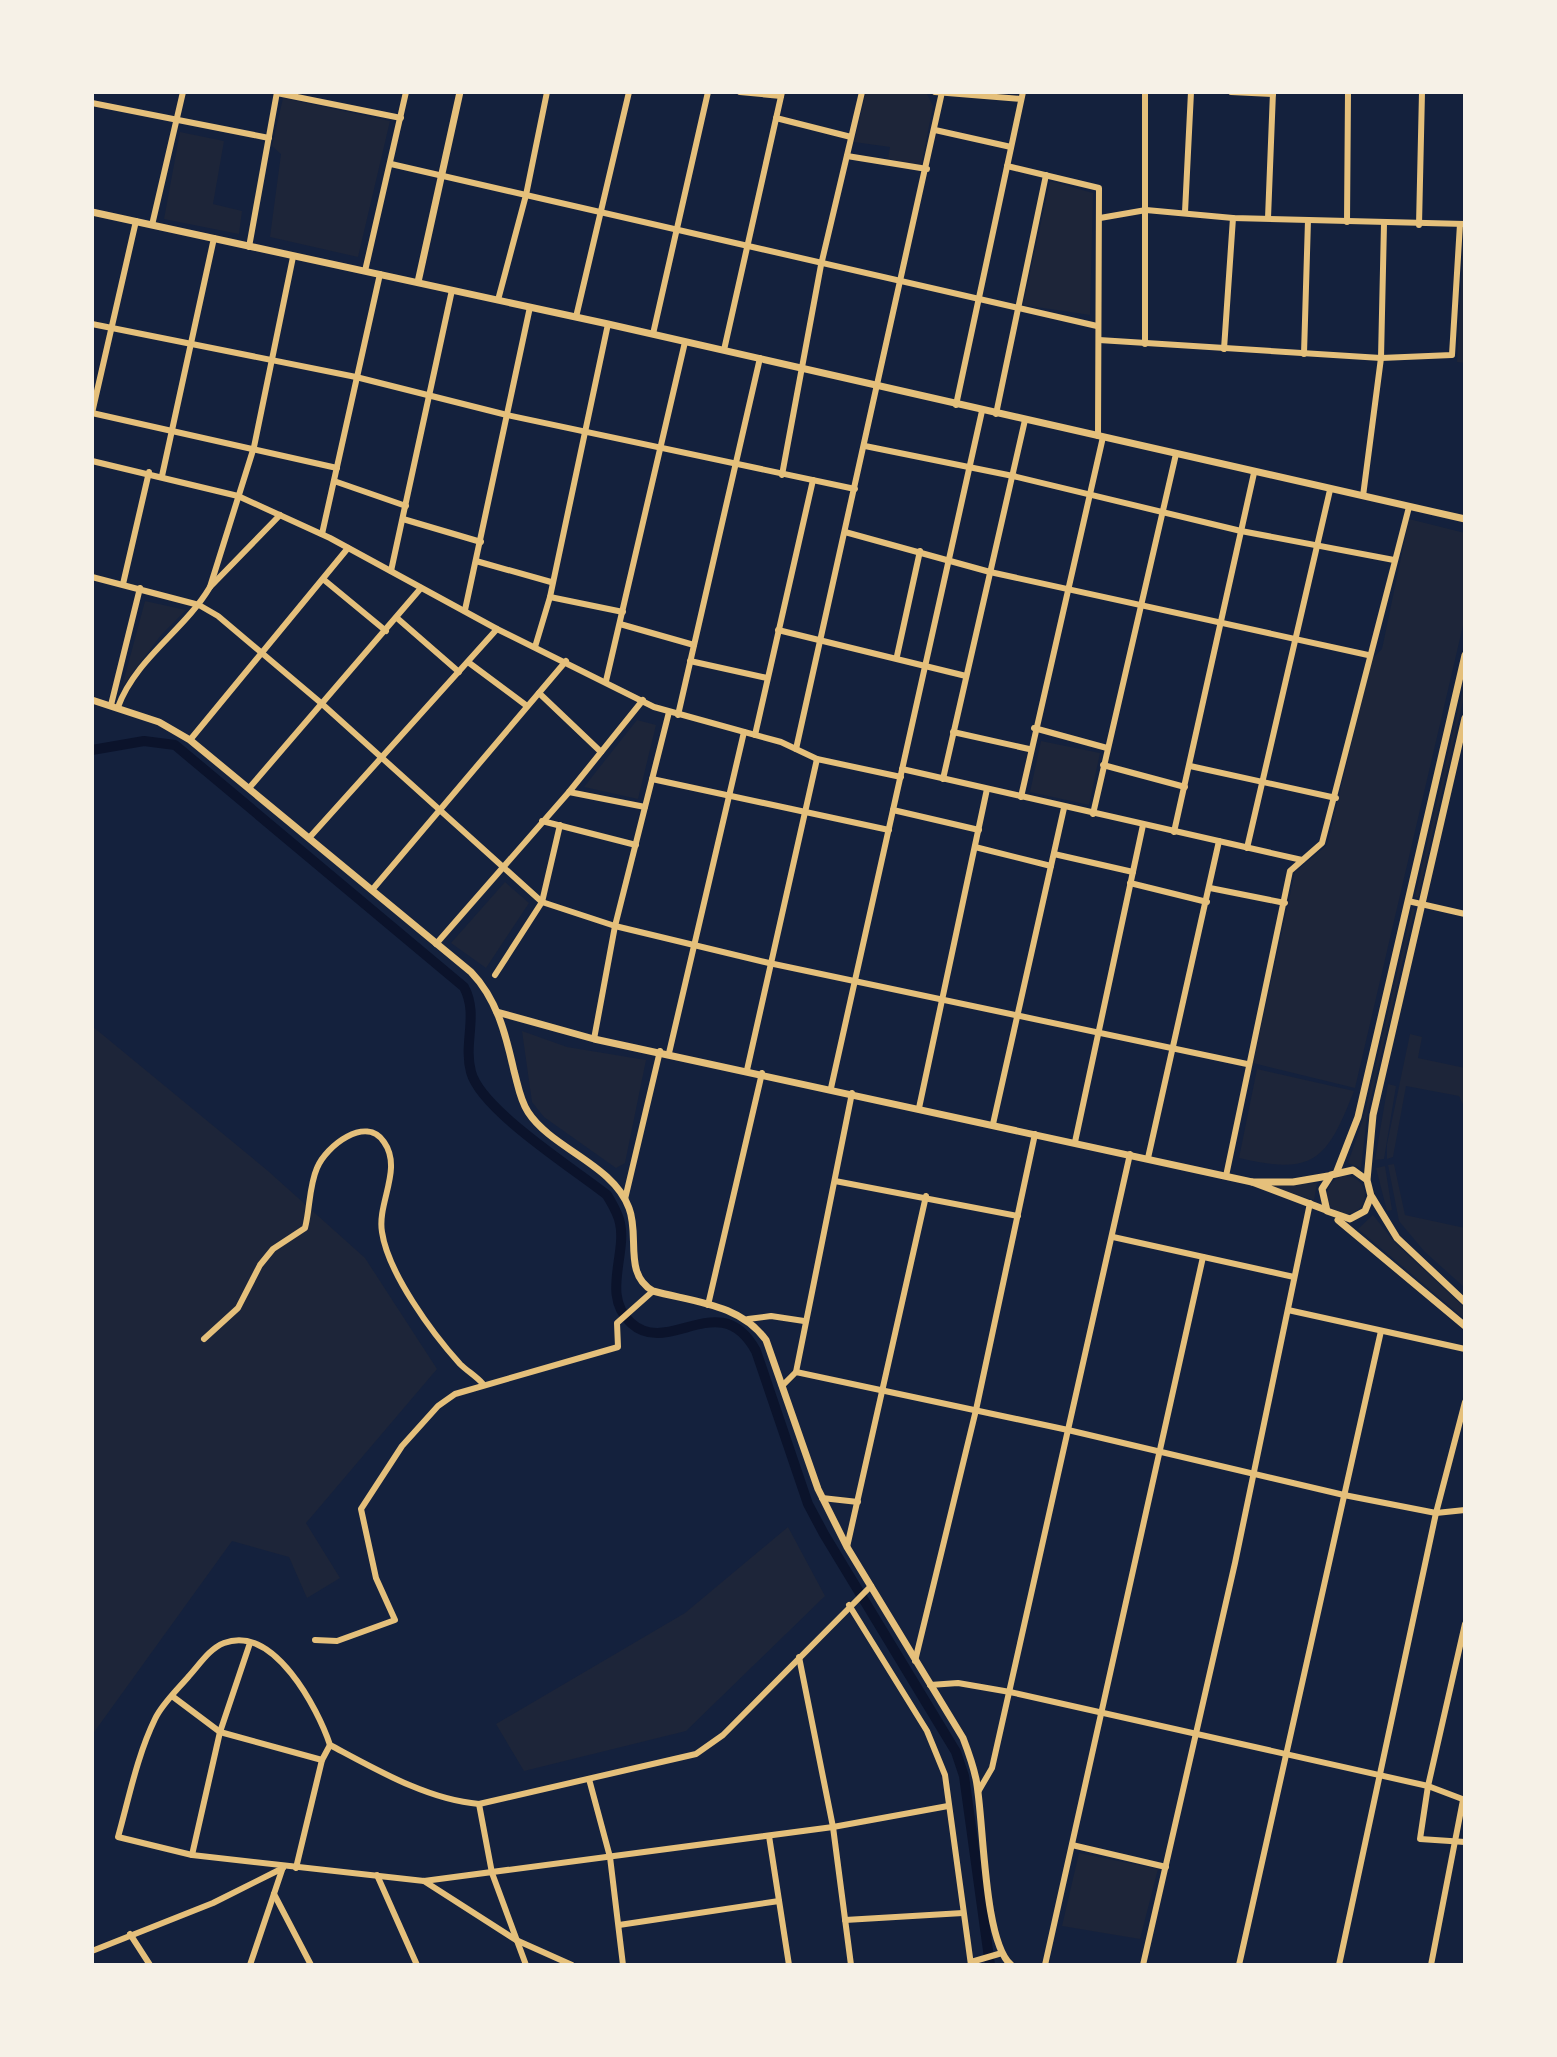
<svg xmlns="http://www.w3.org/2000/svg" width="1557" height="2057" font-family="'Source Sans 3',sans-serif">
  <rect width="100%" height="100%" fill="#14213d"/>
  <g fill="#1d2539">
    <path d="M866,92L927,94L933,106L921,166L888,159L890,147L854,142Z"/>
    <path d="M283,98L390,121L358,257L270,237L281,154L272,146Z"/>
    <path d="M180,132L224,141L213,204L242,211L239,234L164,219Z"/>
    <path d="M1050,181L1093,193L1090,315L1023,305Z"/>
    <path d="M1464,228H1465V363L1457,362Z"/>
    <path d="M1409,519L1465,533V617L1355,1088L1253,1063L1295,872L1327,845L1372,659L1382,649Z"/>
    <path d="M145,601L186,610L161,635L122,687Z"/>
    <path d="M1465,680V692L1418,898L1415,897Z"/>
    <path d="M637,720L656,725L638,799L584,787Z"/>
    <path d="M1041,741L1100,753L1089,805L1030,792Z"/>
    <path d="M505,882L529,903L486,968L451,943Z"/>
    <path d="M1412,909H1415L1367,1116L1361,1168L1348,1163L1364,1116Z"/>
    <path d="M92,1026L268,1171L365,1258L437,1369L306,1523L340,1578L307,1598L289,1557L232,1541L92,1735Z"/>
    <path d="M522,1031L567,1047L646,1060L625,1163L616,1168L544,1117L532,1102Z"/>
    <path d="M1410,1034L1422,1037L1418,1058L1465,1068V1109L1459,1096L1406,1086L1393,1157L1387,1159V1144Z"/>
    <path d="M1257,1069L1354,1091C1327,1159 1315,1176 1239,1158Z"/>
    <path d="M1388,1084L1396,1086L1384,1159L1375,1160Z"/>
    <path d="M1394,1164L1405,1215L1465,1228V1288L1424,1251L1399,1221L1388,1165Z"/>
    <path d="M1385,1166L1392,1210L1387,1211L1376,1168Z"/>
    <circle cx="1346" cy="1195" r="19"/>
    <path d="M1317,1183L1314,1200L1270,1186L1272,1184Z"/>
    <path d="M1373,1215L1396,1244L1465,1308V1319L1358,1229Z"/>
    <path d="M788,1527L825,1596L686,1731L524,1771L496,1724L685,1613Z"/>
    <path d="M1079,1853L1158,1869L1140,1939L1062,1926Z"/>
  </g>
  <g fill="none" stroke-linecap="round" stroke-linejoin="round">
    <path stroke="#0b132b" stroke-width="10" d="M92,750L144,741L175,745L464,987C479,1015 463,1042 471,1072C481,1110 573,1168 607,1195C612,1204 618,1213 620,1223C627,1255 601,1296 631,1323C669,1358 720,1285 756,1351L808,1504L824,1534L956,1752L964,1776L990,1965"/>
    <g stroke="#e5c07b" stroke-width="6">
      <path d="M740,92L781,96"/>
      <path d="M935,92L1021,99"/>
      <path d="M1231,92L1273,94"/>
      <path d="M277,93L401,118"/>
      <path d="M92,103L269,138"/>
      <path d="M776,118L851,137"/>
      <path d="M935,130L1011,147"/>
      <path d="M847,156L927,169"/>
      <path d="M391,164L1097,326"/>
      <path d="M1007,166L1099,188L1098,436"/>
      <path d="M1185,212L1191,92"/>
      <path d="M1100,218L1146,210L1233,218L1465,224"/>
      <path d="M1268,218L1273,92"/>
      <path d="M1347,222L1348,92"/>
      <path d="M152,225L183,92"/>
      <path d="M1419,225L1422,92"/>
      <path d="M249,247L277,92"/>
      <path d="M365,271L406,92"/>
      <path d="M498,300L526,195L547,92"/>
      <path d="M576,317L629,92"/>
      <path d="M92,324L356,377L507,415L855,489"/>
      <path d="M653,334L708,92"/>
      <path d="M1099,340L1381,358L1452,355L1460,224"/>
      <path d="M1145,344V92"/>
      <path d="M1224,349L1233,218"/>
      <path d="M724,350L782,92"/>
      <path d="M1304,354L1308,220"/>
      <path d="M956,405L1023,92"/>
      <path d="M92,413L337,468"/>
      <path d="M92,413L136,221"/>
      <path d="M996,414L1046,175"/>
      <path d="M865,446L1013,476L1241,531L1394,560"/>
      <path d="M92,461L238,496L330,538L497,629L654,707L781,742L817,759L901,777"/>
      <path d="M782,475L821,265L862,92"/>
      <path d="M162,476L214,238"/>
      <path d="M334,481L406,506"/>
      <path d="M1363,496L1381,358L1384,224"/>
      <path d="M403,519L481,542"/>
      <path d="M845,532L990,572L1368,655"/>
      <path d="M322,534L380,274"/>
      <path d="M476,561L551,582"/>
      <path d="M391,571L452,290"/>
      <path d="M92,577L199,605L218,616L321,703L542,902L615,926L769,963L1247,1064"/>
      <path d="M323,579L386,631"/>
      <path d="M123,584L149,472"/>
      <path d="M210,587L280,515"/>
      <path d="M550,597L623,612"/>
      <path d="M465,610L530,307"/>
      <path d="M397,618L459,672"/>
      <path d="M620,624L694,645"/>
      <path d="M778,630L966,676"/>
      <path d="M535,647L550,597L608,324"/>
      <path d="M897,656L920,551"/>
      <path d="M690,661L767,678"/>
      <path d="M468,662L527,706"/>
      <path d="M606,681L685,342"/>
      <path d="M539,693L601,752"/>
      <path d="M111,705L140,588"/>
      <path d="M118,707C136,658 184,631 210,587L254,447L293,257"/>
      <path d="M678,715L760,358"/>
      <path d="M1034,728L1107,748"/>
      <path d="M953,732L1029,749"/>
      <path d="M755,735L813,480"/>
      <path d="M190,740L348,548"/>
      <path d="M796,749L942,92"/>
      <path d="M1103,765L1185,787"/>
      <path d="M1190,766L1336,798"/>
      <path d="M902,769L1302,860"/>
      <path d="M652,779L889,830"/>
      <path d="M943,779L1025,420"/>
      <path d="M250,787L421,588"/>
      <path d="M569,792L645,807"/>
      <path d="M1021,797L1103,437"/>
      <path d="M893,810L979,830"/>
      <path d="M1093,814L1176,454"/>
      <path d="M542,821L636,845"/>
      <path d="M1174,832L1254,473"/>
      <path d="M309,838L497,629"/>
      <path d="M975,847L1051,866"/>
      <path d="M1247,848L1330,490"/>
      <path d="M1054,854L1133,872"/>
      <path d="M1130,883L1207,902"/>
      <path d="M1210,888L1285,903"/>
      <path d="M372,890L566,661"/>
      <path d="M1408,901L1465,914"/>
      <path d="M436,944L569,792L643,700"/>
      <path d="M495,975L542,902L560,825"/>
      <path d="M594,1039L615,926L669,712"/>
      <path d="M669,1053L744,732"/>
      <path d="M747,1070L817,759"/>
      <path d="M831,1088L982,411"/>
      <path d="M919,1108L987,789"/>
      <path d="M993,1124L1064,808"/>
      <path d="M1075,1142L1143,825"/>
      <path d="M1148,1158L1219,841"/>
      <path d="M1226,1176L1290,871L1322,843L1409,507"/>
      <path d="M835,1181L1018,1216"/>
      <path d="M625,1199L660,1051"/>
      <path d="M1113,1237L1294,1277"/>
      <path d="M708,1305L762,1073"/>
      <path d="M1288,1310L1465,1349"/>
      <path d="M748,1319L771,1316L804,1321"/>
      <path d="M204,1339L238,1308L260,1265L273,1249L305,1228C310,1209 309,1186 317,1168C326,1146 366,1115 384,1142C403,1169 377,1203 382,1232C388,1273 432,1333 460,1364C467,1371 476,1376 483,1384"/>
      <path d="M796,1372L852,1093"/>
      <path d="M782,1386L796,1372L1068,1430L1344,1495L1436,1513L1465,1510"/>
      <path d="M822,1498L858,1502"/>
      <path d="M847,1547L926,1196"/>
      <path d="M871,1586L723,1735L696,1754L479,1804C428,1800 375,1769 330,1745C318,1709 274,1624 224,1643C209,1649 200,1664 189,1676C178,1689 162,1704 155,1719C137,1756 129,1798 118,1837L192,1855L424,1881L833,1827L948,1806"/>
      <path d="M849,1605L927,1731L945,1775L971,1965"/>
      <path d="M1465,1624L1428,1786L1420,1839L1465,1842"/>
      <path d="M315,1640L337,1641L395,1620L376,1578L361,1509L402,1446L438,1406L455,1394L618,1347L617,1323L653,1291"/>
      <path d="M799,1657L833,1827L851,1965"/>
      <path d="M915,1661L976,1410L1035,1134"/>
      <path d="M930,1685L958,1683L1010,1692L1428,1786L1465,1800"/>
      <path d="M172,1696L220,1732L322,1760"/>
      <path d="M589,1779L610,1857L623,1965"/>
      <path d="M978,1792L992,1768L1130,1154"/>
      <path d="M479,1804L492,1873L526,1965"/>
      <path d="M769,1836L789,1965"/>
      <path d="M1072,1845L1166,1867"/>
      <path d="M192,1855L220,1732L250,1643"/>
      <path d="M296,1868L322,1760L330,1745"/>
      <path d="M377,1875L417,1965"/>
      <path d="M424,1881L516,1940L572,1965"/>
      <path d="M274,1894L311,1965"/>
      <path d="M845,1920L963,1913"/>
      <path d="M619,1925L779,1901"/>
      <path d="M130,1934L150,1965"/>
      <path d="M92,1951L213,1903L283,1868"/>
      <path d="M971,1962L1002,1953"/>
      <path d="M250,1965L283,1867"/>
      <path d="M1045,1965L1203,1257"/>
      <path d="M1143,1965L1235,1563L1310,1203"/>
      <path d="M1239,1965L1381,1331"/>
      <path d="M1339,1965L1436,1513L1465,1402"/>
      <path d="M1431,1965L1463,1800"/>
    </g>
    <g stroke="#e5c07b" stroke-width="7">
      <path d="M92,212L608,324L1465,519"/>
      <path d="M418,282L460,92"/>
      <path d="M92,700L159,722L190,740L471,972C497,999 506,1035 514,1071C518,1085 520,1100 528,1112C552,1149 613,1164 629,1208C640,1236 623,1274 653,1291C694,1302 740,1304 766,1340L818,1489L847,1547L963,1738C968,1751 973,1765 976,1779C984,1818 983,1941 1011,1965"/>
      <path d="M497,1012L594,1039L1252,1182"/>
      <path d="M1337,1171L1358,1117L1465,655"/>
      <path d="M1367,1180L1353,1170L1331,1175L1322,1189L1327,1211L1350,1219L1365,1211L1371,1196L1367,1180L1373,1115L1465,718"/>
      <path d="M1372,1197L1397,1238L1465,1302"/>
      <path d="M1326,1210L1252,1182H1293L1328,1176"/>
      <path d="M1338,1220L1465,1326"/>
    </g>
  </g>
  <rect width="1557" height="2057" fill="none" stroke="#f6f1e7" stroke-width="188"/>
</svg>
